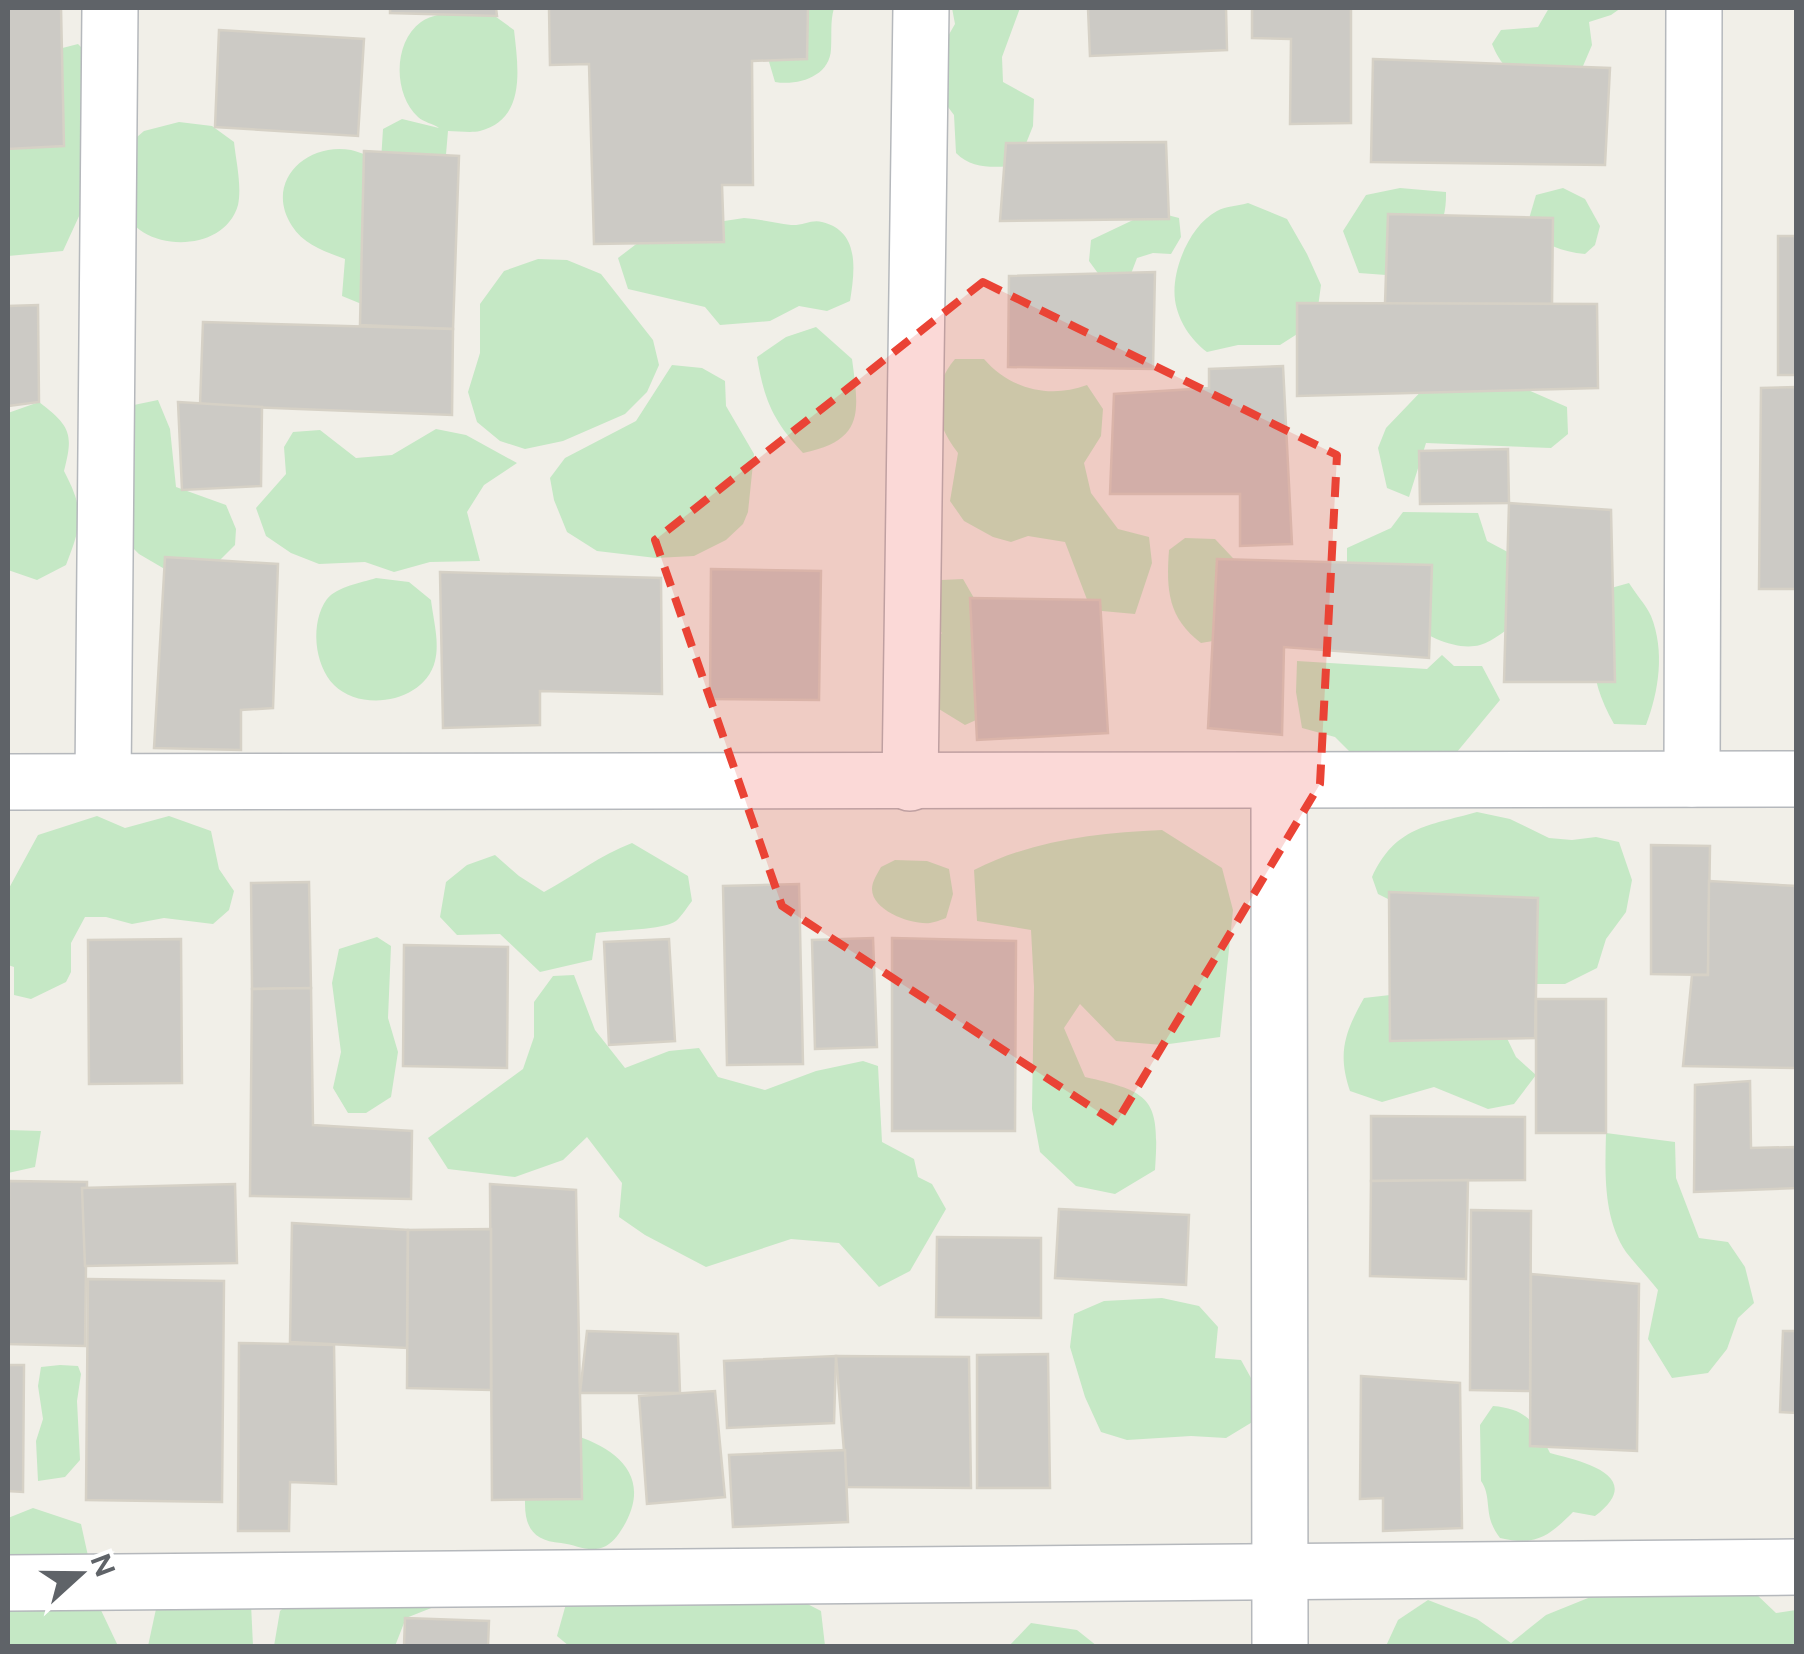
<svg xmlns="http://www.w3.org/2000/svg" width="1804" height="1654" font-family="Figtree,sans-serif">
  <rect width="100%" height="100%" fill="#f1efe8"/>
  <g fill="#c5e8c5">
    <path d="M762,8H834C830,22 832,34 831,49C830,76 799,86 775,82L762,38L775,10Z"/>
    <path d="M952,8H1020L1002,57L1003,82L1034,99L1033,126L1017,166C994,167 973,170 956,153L954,115L936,91V57L955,24Z"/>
    <path d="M1549,8H1621L1611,15L1589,22L1592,45L1577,80C1538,80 1509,87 1492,44L1501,30L1538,27Z"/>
    <path d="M459,10L492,14L514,30C518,67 527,119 480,131C471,133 458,131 448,131L444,178L386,314L342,296L345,259C326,252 304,245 292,226C264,183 305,142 351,150C361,152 371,158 381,161L383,129L402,119L439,128C434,124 423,122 418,117C393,94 393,42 421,22C431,15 447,13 459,10Z"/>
    <path d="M78,44L91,57L86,201L63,251L8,256V101L18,92L43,53Z"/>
    <path d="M179,122L212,126L234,142C236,161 242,186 238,205C223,258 131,251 124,205C121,187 128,162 130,143L144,131Z"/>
    <path d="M1400,188L1446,192C1447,240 1421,250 1386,275L1359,273L1343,231L1366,195Z"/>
    <path d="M1563,188L1585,199L1600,226L1595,245L1585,254C1561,252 1545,244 1526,229L1536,195Z"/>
    <path d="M1248,203L1287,219L1307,254L1321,285L1316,322L1280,345H1238L1207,352C1191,340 1178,321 1175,300C1171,270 1190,225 1217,211C1226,206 1239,206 1248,203Z"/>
    <path d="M1152,211L1179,218L1181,237L1171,254L1153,253L1137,258L1129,279L1108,287L1089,261L1091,240Z"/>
    <path d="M744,218C760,219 775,223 791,225C802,226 812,219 822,222C860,231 855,270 850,301L827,311L799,306L770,321L720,325L705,307L628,289L618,258L652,232Z"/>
    <path d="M538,259L567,260L601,274L653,340L659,365L647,392L625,414L563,441L525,449L500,441L477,422L468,392L480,353V304L504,271Z"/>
    <path d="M816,327L852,359C859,412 865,440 803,453C773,421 764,400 757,357L786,337Z"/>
    <path d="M955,359H984C1010,389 1049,399 1087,385L1103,409L1101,436L1084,463L1091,493L1118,529L1149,537L1152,563L1135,614L1091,610L1065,542L1028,536L1011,542L993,537L964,521L950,501L958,453C934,423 929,390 955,359Z"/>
    <path d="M672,365L702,368L725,381L726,406L754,454L748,512L743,524L726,540L694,556L656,558L597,551L567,532L554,500L550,478L565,458L636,421Z"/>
    <path d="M1462,373L1528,390L1567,407L1568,434L1551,448L1426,443L1409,497L1387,488L1378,448L1386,428L1431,381Z"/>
    <path d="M158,400L170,429L176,487L226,505L236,529L235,545L215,565L180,578L139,554L125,540L129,406Z"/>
    <path d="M39,402C70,426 74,433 64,471C85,511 82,524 66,565L37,580L8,570V413Z"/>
    <path d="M436,429L466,435L517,463L484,485L467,512L480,561L430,562L394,572L365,562L319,564L291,553L266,536L256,508L286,474L284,447L293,432L320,430L356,458L392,455Z"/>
    <path d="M1403,512L1478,513L1487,541L1519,558L1521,620C1509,627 1493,642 1480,645C1438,656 1378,601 1347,578V548L1391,528Z"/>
    <path d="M1185,538L1215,539L1247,573L1231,638L1201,643C1168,618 1166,590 1169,550Z"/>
    <path d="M376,578L409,582L431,600C433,618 440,643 435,661C425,702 362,713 334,685C314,665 310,622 327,599C338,586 361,583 376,578Z"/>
    <path d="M963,579L982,612L985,716L965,725L934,706L930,644L942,633L927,620L929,597L941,580Z"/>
    <path d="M1629,583C1635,593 1646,605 1651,616C1665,651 1659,691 1646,725L1614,724C1585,672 1592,646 1604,590Z"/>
    <path d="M1442,655L1454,666H1482L1500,700L1447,764L1360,762L1335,737L1302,728L1296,692L1297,661L1427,669Z"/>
    <path d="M1477,812L1510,819L1549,838L1572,840L1596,837L1619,842L1632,880L1626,912L1606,939L1597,968L1565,984H1525L1410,910L1378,894L1372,877C1395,827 1427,826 1477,812Z"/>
    <path d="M97,816L125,828L169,816L211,831L219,869L234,891L229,910L213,924L164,918L132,924L106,917H85L71,943V972L66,982L31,999L14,995V967L8,965V890L38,835Z"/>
    <path d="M1162,830L1222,868L1233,910L1220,1037L1162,1045L1116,1041L1080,1004L1064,1028L1085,1077C1152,1092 1160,1099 1155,1170L1115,1194L1076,1186L1040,1152L1032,1109L1034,987L1031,930L977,921L974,870C1033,840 1096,833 1162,830Z"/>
    <path d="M632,843L688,876L692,901C687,907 682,916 676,921C664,930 615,930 596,933L592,960L540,972L500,934L457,935L440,917L446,882L467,865L495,855L519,876L544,892C574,876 600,855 632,843Z"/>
    <path d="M895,860L927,861L949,869L953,894L946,918C944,919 932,923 930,923C912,925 872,911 872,889C872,882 877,874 881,867Z"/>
    <path d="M377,937L391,946L388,1018L398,1052L391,1097L366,1113H348L333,1088L341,1052L332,983L339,949Z"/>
    <path d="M574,975L595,1030L625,1068L669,1051L699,1048L718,1077L765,1090L816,1071L863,1061L878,1066L882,1142L914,1159L918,1177L932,1184L946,1209L910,1271L879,1287L839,1243L791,1239L706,1267L645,1235L619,1217L622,1183L587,1137L563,1160L515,1177L448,1169L428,1138L523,1069L534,1037V1002L553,976Z"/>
    <path d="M1390,995L1503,1030L1516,1057L1536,1075L1514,1104L1488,1109L1434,1087L1382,1102L1350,1091C1337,1053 1345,1032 1364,998Z"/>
    <path d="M8,1130L41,1131L35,1167L8,1173Z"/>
    <path d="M1606,1133L1675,1142L1676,1178L1699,1238L1728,1242L1745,1267L1754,1303L1738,1318L1727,1349L1708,1373L1672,1378L1648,1339L1658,1290C1648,1277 1636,1265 1626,1252C1603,1218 1605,1173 1606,1133Z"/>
    <path d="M1162,1298L1199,1306L1218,1327L1215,1358L1241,1360L1256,1387L1254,1421L1226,1438L1191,1436L1127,1440L1101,1432L1085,1397L1070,1347L1074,1314L1104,1301Z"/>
    <path d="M60,1365L78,1366L81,1374L77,1401L80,1460L65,1477L38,1481L36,1441L43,1419L38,1386L41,1367Z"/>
    <path d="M1493,1406C1528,1409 1535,1423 1550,1453C1581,1461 1648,1476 1595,1516L1573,1512C1548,1537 1536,1546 1500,1538C1482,1515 1493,1498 1481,1481L1480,1425Z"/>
    <path d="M571,1434C614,1447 651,1474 626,1522C621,1531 615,1541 606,1546C590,1554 578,1545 561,1543C536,1541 525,1530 525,1504C525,1500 525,1493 527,1489C535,1470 557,1451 571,1434Z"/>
    <path d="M33,1508L81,1524L99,1606L118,1646H8V1518Z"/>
    <path d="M333,1564L444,1603L406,1618L395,1646H274L280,1611Z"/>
    <path d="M573,1579L792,1596L821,1611L825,1646H569L557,1636Z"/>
    <path d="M1755,1593L1776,1613L1796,1610V1646H1386L1398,1620L1428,1600L1477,1619L1511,1643L1546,1615L1598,1594Z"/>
    <path d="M251,1604L253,1646H148L156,1609Z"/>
    <path d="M1031,1623L1077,1630L1097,1646H1009Z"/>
  </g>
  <g fill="#cccac5" stroke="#d6d1c6" stroke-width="2.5">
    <path d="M8,8H61L64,146L8,149Z"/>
    <path d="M390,8H496L497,16L390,13Z"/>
    <path d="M549,8H808L807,59L752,61L753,185H722L724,242L594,244L589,64L550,65Z"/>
    <path d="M1088,8H1226L1227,50L1090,56Z"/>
    <path d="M1252,8H1351V123L1290,124L1291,39L1252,38Z"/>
    <path d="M219,30L364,39L358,136L215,127Z"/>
    <path d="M1373,59L1610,68L1605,165L1371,162Z"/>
    <path d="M1166,142L1169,219L1000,221L1006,143Z"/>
    <path d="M364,151L459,156L453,329L360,325Z"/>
    <path d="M1388,214L1553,218L1552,304H1385Z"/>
    <rect x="1778" y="236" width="18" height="139"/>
    <path d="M1155,272L1153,369L1008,367L1009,276Z"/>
    <path d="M1297,303L1597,304L1598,388L1297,396Z"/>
    <path d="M38,305L39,402L8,406V306Z"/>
    <path d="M203,322L453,329L452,415L200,405Z"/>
    <path d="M1283,366L1292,544L1240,546V494H1110L1114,394L1209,388V369Z"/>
    <path d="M1796,387V589H1759L1761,388Z"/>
    <path d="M178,402L262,407L261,486L182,490Z"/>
    <path d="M1508,449L1509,503L1420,504L1419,451Z"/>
    <path d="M1509,503L1611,510L1615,682H1504Z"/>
    <path d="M165,557L278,564L273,708L241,710V750L154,748Z"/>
    <path d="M1217,559L1432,565L1429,658L1284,647L1282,735L1208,728Z"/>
    <path d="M711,569L821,571L819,700L710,699Z"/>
    <path d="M440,572L661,578L662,694L540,691V725L443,728Z"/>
    <path d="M970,598L1100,600L1108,733L977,740Z"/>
    <path d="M1651,845L1710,846L1708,975L1651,974Z"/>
    <path d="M1709,881L1796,886V1068L1683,1066L1692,975H1708Z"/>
    <path d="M309,882L311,988L252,989L251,883Z"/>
    <path d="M799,884L803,1064L727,1065L723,886Z"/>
    <path d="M1389,892L1538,898L1535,1038L1390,1041Z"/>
    <path d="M873,938L877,1047L815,1049L812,940Z"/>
    <path d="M892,938L1016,941L1015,1131H892Z"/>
    <path d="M181,939L182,1083L89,1084L88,940Z"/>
    <path d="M669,939L675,1041L609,1045L604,942Z"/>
    <path d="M404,945L508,947L507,1068L403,1066Z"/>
    <path d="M311,988L313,1125L412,1131L411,1199L250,1196L252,989Z"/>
    <rect x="1536" y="999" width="70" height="134"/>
    <path d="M1750,1081L1751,1148L1796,1147V1188L1694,1192L1695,1085Z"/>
    <path d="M1371,1116L1525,1117V1180L1371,1181Z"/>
    <path d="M1468,1180L1466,1279L1370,1276L1371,1181Z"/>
    <path d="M9,1181L87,1182L85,1346L8,1344Z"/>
    <path d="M235,1184L237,1263L85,1266L82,1188Z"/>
    <path d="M490,1184L576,1190L582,1499L492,1500Z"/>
    <path d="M1059,1209L1189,1215L1186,1285L1055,1278Z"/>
    <path d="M1471,1210L1531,1211L1530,1391L1470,1390Z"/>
    <path d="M292,1223L408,1230L407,1348L290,1342Z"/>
    <path d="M491,1229V1390L407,1388L408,1230Z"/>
    <path d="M937,1237L1041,1238V1318L936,1317Z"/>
    <path d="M1531,1274L1639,1284L1637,1451L1530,1446Z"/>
    <path d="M88,1279L224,1281L222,1502L86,1500Z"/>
    <path d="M587,1331L678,1334L680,1393H580Z"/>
    <path d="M1783,1331H1796V1413L1780,1412Z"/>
    <path d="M239,1343L334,1345L336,1484L290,1482L289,1531H238Z"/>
    <path d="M1048,1354L1050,1488H977V1355Z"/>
    <path d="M836,1356L834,1423L727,1428L724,1361Z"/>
    <path d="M836,1356L969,1357L971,1488L847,1487Z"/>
    <path d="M8,1365H24L23,1492L8,1491Z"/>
    <path d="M1361,1376L1460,1383L1462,1528L1383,1531V1498L1360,1499Z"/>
    <path d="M715,1391L725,1497L647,1504L639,1396Z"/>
    <path d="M845,1450L848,1522L733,1527L729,1455Z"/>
    <path d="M405,1618L489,1621L488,1646H404Z"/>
  </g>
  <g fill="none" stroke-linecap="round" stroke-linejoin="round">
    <defs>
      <g id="minor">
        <path d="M1692,779L1694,8"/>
        <path d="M103,781L110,8"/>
        <path d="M1279,781L1280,1646"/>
        <path d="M8,782L1796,779"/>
        <path d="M910,783L921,8"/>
        <path d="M8,1583L1796,1567"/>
      </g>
    </defs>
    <use href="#minor" stroke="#b5b8bc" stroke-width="58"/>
    <use href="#minor" stroke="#fff" stroke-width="55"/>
  </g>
  <path fill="#ea4335" fill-opacity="0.2" stroke="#ea4335" stroke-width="8" stroke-dasharray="20 12" stroke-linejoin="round" d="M983,282L1337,455L1320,784L1116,1123L782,906L655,540Z"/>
  <rect width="1804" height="1654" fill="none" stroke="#5f6368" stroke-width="20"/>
  <g transform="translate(80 1574) rotate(69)" stroke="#ffffff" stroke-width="8" paint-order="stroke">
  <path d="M0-8L18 38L0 25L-18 38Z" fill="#5f6368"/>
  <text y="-15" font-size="28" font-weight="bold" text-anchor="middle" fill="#5f6368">N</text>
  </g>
</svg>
